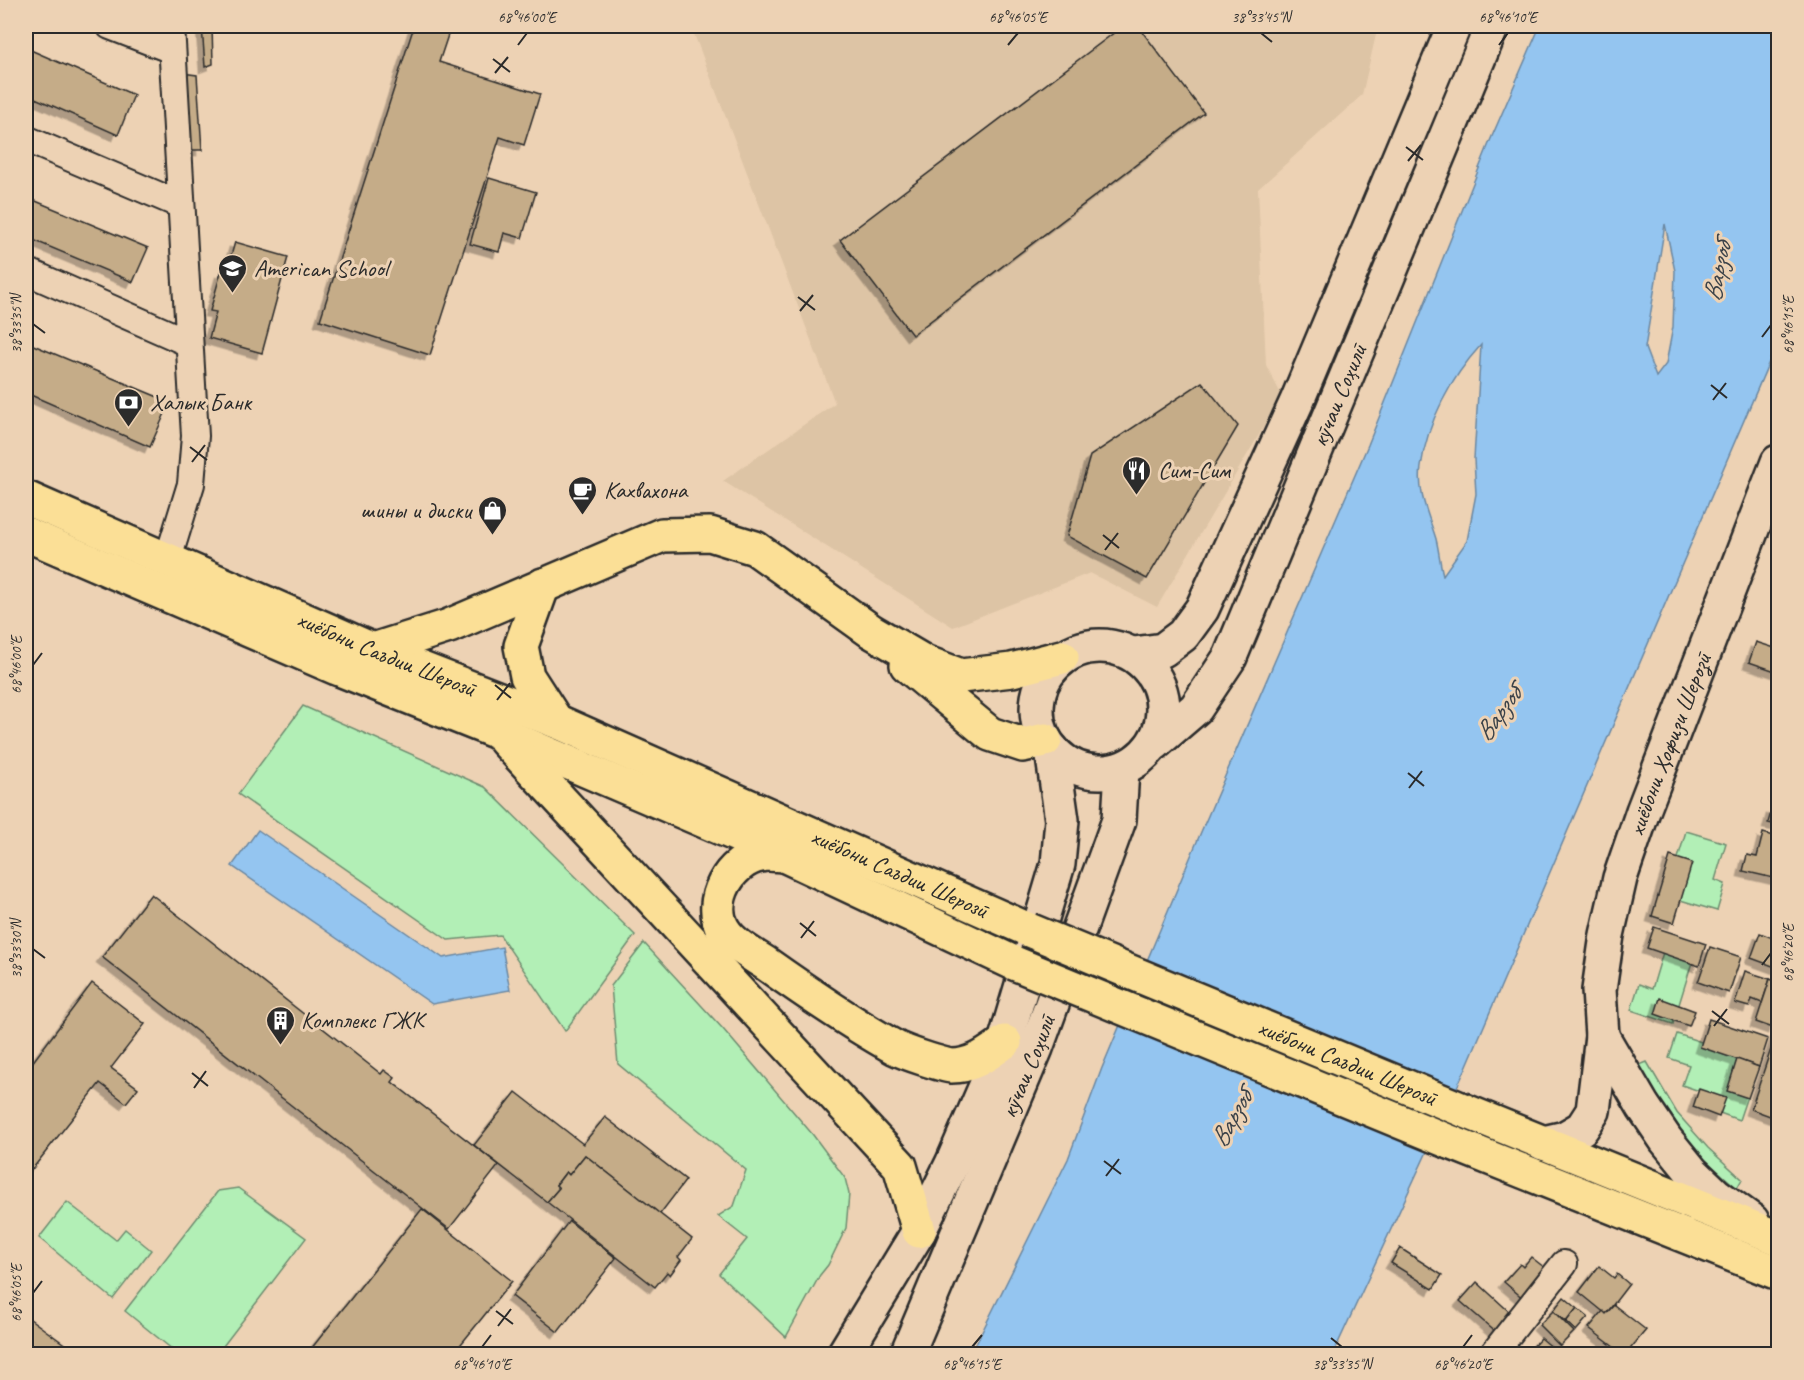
<svg xmlns="http://www.w3.org/2000/svg" width="1804" height="1380" font-family="Caveat,sans-serif">
  <defs>
    <filter id="shadow"><feDropShadow dx="-5.5" dy="5.5" stdDeviation="0" flood-color="#0004"/></filter>
  </defs>
  <rect width="100%" height="100%" fill="#edd2b4"/>
  <filter id="ink" filterUnits="userSpaceOnUse"><feTurbulence type="fractalNoise" baseFrequency=".0167" numOctaves="2"/><feDisplacementMap in="SourceGraphic" scale="12" xChannelSelector="R" yChannelSelector="G"/><feConvolveMatrix kernelMatrix="1 2 1 2 8 2 1 2 1" color-interpolation-filters="sRGB"/></filter>
  <g filter="url(#ink)">
    <path fill="#ddc4a5" d="M691,26H1378L1362,95L1258,189L1266,365L1282,396L1157,607L1090,573L953,627L723,481L835,403Z"/>
    <g fill="#b2efb6" stroke="#6e8d70" stroke-width="1.5">
      <path d="M303,706L485,787L635,935L565,1031L500,935L448,940L238,794Z"/>
      <path d="M1686,831L1726,843L1715,880L1725,884L1717,911L1667,896Z"/>
      <path d="M644,943L723,1029L813,1135L845,1178L849,1194L846,1228L828,1265L820,1275L786,1337L719,1274L747,1239L718,1216L734,1206L746,1170L618,1064L611,986Z"/>
      <path d="M1664,949L1693,959L1673,1024L1631,1010L1639,984L1652,989Z"/>
      <path d="M1677,1034L1759,1061L1739,1120L1709,1109L1714,1096L1682,1085L1689,1065L1669,1058Z"/>
      <path d="M1647,1062L1677,1113L1708,1148L1742,1179L1737,1188L1701,1156L1668,1119L1637,1066Z"/>
      <path d="M238,1188L306,1238L217,1354H178L125,1311L218,1191Z"/>
      <path d="M67,1202L116,1240L125,1229L151,1250L113,1299L39,1238Z"/>
    </g>
    <g fill="#94c5f0" stroke="#6a87a1" stroke-width="1.5" fill-rule="evenodd">
      <path d="M1540,26H1778V341L1465,1070L1333,1354L1303,1351L1299,1354H971L1068,1159L1102,1068L1201,832L1368,445L1490,141ZM1665,224L1675,271L1673,327L1666,364L1656,377L1645,348ZM1481,345L1474,459L1476,494L1467,541L1443,575C1440,564 1439,551 1436,539C1429,516 1417,492 1421,467C1427,422 1451,378 1481,345Z"/>
      <path d="M258,830L443,958L502,947L510,990L432,1004L232,866Z"/>
    </g>
    <g fill="#c5ac88" stroke="#2b2b2b" stroke-width="1.5" filter="url(#shadow)">
      <path d="M202,26H212L213,64L205,67Z"/>
      <path d="M414,26H451L439,62L540,94L524,145L500,137L430,355L320,320Z"/>
      <path d="M1123,26H1138L1204,113L912,335L840,240Z"/>
      <path d="M26,48L134,95L118,135L26,94Z"/>
      <path d="M182,73L197,75L202,150H186Z"/>
      <path d="M489,178L536,192L522,238L504,233L499,252L470,244Z"/>
      <path d="M26,197L148,248L133,282L26,237Z"/>
      <path d="M235,242L288,257L262,353L209,338L216,312L210,311L221,272L226,273Z"/>
      <path d="M26,342L170,402L150,447L26,393Z"/>
      <path d="M1202,382L1238,426L1147,579L1067,536L1090,456Z"/>
      <path d="M1756,642L1778,649V672L1749,662Z"/>
      <path d="M1772,809L1778,811V825L1768,823Z"/>
      <path d="M1763,833L1778,837V879L1743,871L1747,855L1757,857Z"/>
      <path d="M1670,856L1692,863L1674,923L1652,916Z"/>
      <path d="M151,894L305,1015L308,1011L317,1019L315,1022L381,1074L384,1070L395,1078L392,1082L499,1165L449,1229L102,957Z"/>
      <path d="M1654,927L1706,944L1699,966L1647,948Z"/>
      <path d="M1760,933L1778,940V968L1751,958Z"/>
      <path d="M1710,947L1741,957L1729,993L1698,982Z"/>
      <path d="M1745,971L1770,979L1762,1003L1752,999L1749,1007L1735,1003Z"/>
      <path d="M1770,979L1778,982V1011L1773,1028L1756,1022Z"/>
      <path d="M92,983L145,1024L111,1068L138,1088L126,1103L100,1083L26,1177V1071Z"/>
      <path d="M1660,998L1695,1011L1689,1026L1655,1014Z"/>
      <path d="M1709,1019L1768,1039L1759,1067L1700,1047Z"/>
      <path d="M1778,1028V1119L1751,1109Z"/>
      <path d="M1737,1059L1759,1067L1748,1098L1727,1091Z"/>
      <path d="M1699,1089L1726,1098L1719,1117L1693,1107Z"/>
      <path d="M516,1092L583,1144L605,1117L686,1180L660,1214L585,1155L569,1175L566,1172L556,1185L559,1188L547,1202L474,1145Z"/>
      <path d="M585,1155L692,1239L678,1257L681,1260L670,1275L667,1272L655,1287L547,1202L559,1188L556,1185L566,1172L569,1175Z"/>
      <path d="M422,1209L512,1281L453,1354H307Z"/>
      <path d="M569,1221L616,1258L558,1332L512,1296Z"/>
      <path d="M1400,1248L1442,1275L1433,1289L1391,1263Z"/>
      <path d="M1531,1257L1549,1271L1525,1300L1504,1282L1520,1264L1523,1267Z"/>
      <path d="M1599,1266L1614,1278L1617,1274L1629,1284L1606,1314L1579,1292Z"/>
      <path d="M1477,1282L1515,1317L1499,1335L1460,1301Z"/>
      <path d="M1564,1297L1577,1308L1566,1322L1553,1311Z"/>
      <path d="M1614,1305L1646,1330L1626,1354H1623L1589,1328L1603,1311L1606,1314Z"/>
      <path d="M1577,1308L1588,1317L1576,1331L1566,1322Z"/>
      <path d="M1553,1311L1574,1332L1560,1346L1539,1325Z"/>
      <path d="M26,1316L78,1354H26Z"/>
      <path d="M1541,1338L1560,1354H1526Z"/>
    </g>
    <g fill="none" stroke-linecap="round" stroke-linejoin="round">
      <defs>
        <g id="minor">
          <path d="M110,26L172,50"/>
          <path d="M26,139L181,205"/>
          <path d="M26,271L189,343"/>
          <path d="M168,559L191,484L195,436L171,26"/>
          <path d="M1493,1354L1564,1264"/>
        </g>
        <g id="tertiary">
          <path d="M1134,654L1163,650L1183,635L1202,609L1297,401L1454,26"/>
          <path id="s1" d="M1154,744L1196,708L1230,657L1492,26"/>
        </g>
        <g id="secondary">
          <circle cx="1100" cy="709" r="63"/>
          <path d="M1602,1036L1643,1106L1666,1140L1692,1172L1716,1195L1752,1221"/>
          <path id="s2" d="M1543,1143L1565,1138L1582,1128L1593,1111L1602,1036L1599,990L1607,935L1620,878L1643,811L1778,462"/>
          <path d="M844,1354L919,1231L952,1164L1005,1042L1058,864L1062,820L1052,750"/>
          <path id="s3" d="M907,1354L1036,1048L1119,820L1122,769"/>
        </g>
        <g id="trunk">
          <path id="s4" d="M26,498L373,650L556,721L1029,930"/>
          <path d="M26,534L337,668L497,732L784,855L1014,963"/>
          <path d="M543,585L521,646L527,676L556,721"/>
          <path d="M373,650L449,626L662,535L710,534L755,548L871,631L924,662L961,676L1012,670L1062,657"/>
          <path d="M907,665L990,734L1023,745L1045,740"/>
          <path d="M505,740L900,1166L919,1231"/>
          <path d="M784,855C777,855 768,853 761,855C730,860 707,901 723,929C732,944 751,954 765,963C806,992 852,1024 896,1048C906,1053 942,1065 952,1066C974,1066 989,1053 1005,1042"/>
          <path d="M1463,1110L1778,1238"/>
          <path d="M1450,1142L1778,1273"/>
        </g>
      </defs>
      <use href="#minor" stroke="#2b2b2b" stroke-width="30"/>
      <use href="#tertiary" stroke="#2b2b2b" stroke-width="38"/>
      <use href="#secondary" stroke="#2b2b2b" stroke-width="38"/>
      <use href="#trunk" stroke="#2b2b2b" stroke-width="38"/>
      <use href="#minor" stroke="#edd2b4" stroke-width="26"/>
      <use href="#tertiary" stroke="#edd2b4" stroke-width="33"/>
      <use href="#secondary" stroke="#edd2b4" stroke-width="33"/>
      <use href="#trunk" stroke="#fbdf96" stroke-width="33"/>
      <defs>
        <g id="trunk-bridge">
          <path id="s5" d="M1029,930L1463,1110"/>
          <path d="M1014,963L1450,1142"/>
        </g>
      </defs>
      <use href="#trunk-bridge" stroke="#2b2b2b" stroke-width="38" stroke-linecap="butt"/>
      <use href="#trunk-bridge" stroke="#fbdf96" stroke-width="33"/>
    </g>
  </g>
  <path fill="none" stroke="#2b2b2b" stroke-width="2" d="M1261,33L1272,42M518,45L527,33M1008,45L1018,33M1499,45L1508,33M493,59L510,72M495,73L508,57M1406,147L1423,160M1408,161L1421,145M798,297L815,310M800,311L813,295M33,324L45,333M1762,337L1771,325M1711,385L1727,398M1713,400L1726,383M190,447L207,460M192,462L205,445M1103,535L1119,548M1105,550L1118,533M33,665L42,653M495,685L511,698M497,700L510,683M1408,773L1424,786M1409,788L1422,771M800,923L816,936M801,938L814,921M33,949L45,958M1762,965L1771,953M1712,1011L1729,1024M1714,1026L1727,1009M192,1073L208,1086M194,1088L206,1071M1104,1161L1121,1174M1106,1176L1119,1159M33,1293L42,1281M496,1311L513,1324M498,1326L511,1309M1331,1338L1342,1347M482,1347L491,1335M972,1347L982,1335M1463,1347L1472,1335"/>
  <defs>
    <symbol id="school-pin" viewBox="-11 -11 22 30"><path d="M0 17L-7.5 6A9.5 9.5 0 1 1 7.5 6Z" fill="#2b2b2b" stroke="#edd2b4"/><path d="M0-5L7-2L0 1L-7-2ZM-4 1L0 2.5L4 1V4Q0 6-4 4Z" fill="#fff"/></symbol>
    <symbol id="bank-pin" viewBox="-11 -11 22 30"><path d="M0 17L-7.5 6A9.5 9.5 0 1 1 7.5 6Z" fill="#2b2b2b" stroke="#edd2b4"/><path d="M-6-4H6V4H-6ZM0-2.3a2.3 2.3 0 1 0 0 4.6a2.3 2.3 0 1 0 0-4.6Z" fill="#fff"/></symbol>
    <symbol id="restaurant-pin" viewBox="-11 -11 22 30"><path d="M0 17L-7.5 6A9.5 9.5 0 1 1 7.5 6Z" fill="#2b2b2b" stroke="#edd2b4"/><path d="M-5-6h1v4h1v-4h1v4h1v-4h1v5L-1.5 .5V6h-2V.5L-5-1ZM5-6V6H3V1.5H1.5Q1.5-4 5-6Z" fill="#fff"/></symbol>
    <symbol id="cafe-pin" viewBox="-11 -11 22 30"><path d="M0 17L-7.5 6A9.5 9.5 0 1 1 7.5 6Z" fill="#2b2b2b" stroke="#edd2b4"/><path d="M-5.5-4.5H6V0H3Q3 3.5 0 3.5H-2.5Q-5.5 3.5-5.5 0ZM3-3.2v2h1.7v-2ZM-6 4.5H4V6H-6Z" fill="#fff"/></symbol>
    <symbol id="shop-pin" viewBox="-11 -11 22 30"><path d="M0 17L-7.5 6A9.5 9.5 0 1 1 7.5 6Z" fill="#2b2b2b" stroke="#edd2b4"/><path d="M-5-2.5h2.3a2.7 3.5 0 0 1 5.4 0H5L5.5 6h-11ZM-1.5-2.5h3a1.5 2.3 0 0 0-3 0Z" fill="#fff"/></symbol>
    <symbol id="building-pin" viewBox="-11 -11 22 30"><path d="M0 17L-7.5 6A9.5 9.5 0 1 1 7.5 6Z" fill="#2b2b2b" stroke="#edd2b4"/><path d="M-4-6H4V6H1V3H-1V6H-4ZM-2.5-4.3h1.7v1.8h-1.7ZM.8-4.3h1.7v1.8H.8ZM-2.5-1h1.7V.8h-1.7ZM.8-1h1.7V.8H.8Z" fill="#fff"/></symbol>
  </defs>
  <g fill-rule="evenodd">
    <use href="#school-pin" x="216" y="252" width="33" height="45"/>
    <use href="#bank-pin" x="112" y="386" width="33" height="45"/>
    <use href="#restaurant-pin" x="1120" y="454" width="33" height="45"/>
    <use href="#cafe-pin" x="566" y="474" width="33" height="45"/>
    <use href="#shop-pin" x="476" y="494" width="33" height="45"/>
    <use href="#building-pin" x="264" y="1004" width="33" height="45"/>
  </g>
  <g text-anchor="middle" dominant-baseline="central" stroke-width="6" stroke-linejoin="round" paint-order="stroke">
    <g font-size="24" fill="#2b2b2b" stroke="#edd2b4" text-anchor="start">
      <text x="254" y="268">American School</text>
      <text x="150" y="402">Халык Банк</text>
      <text x="1158" y="470">Сим-Сим</text>
      <text x="604" y="490">Кахвахона</text>
      <text x="471" y="510" text-anchor="end">шины и диски</text>
      <text x="301" y="1020">Комплекс ГЖК</text>
    </g>
    <g font-size="24" fill="#2b2b2b" stroke="#edd2b4">
      <text stroke="none"><textPath href="#s1" startOffset="400">кӯчаи Соҳилӣ</textPath></text>
      <text stroke="none"><textPath href="#s4" startOffset="393">хиёбони Саъдии Шерозӣ</textPath></text>
      <text stroke="none"><textPath href="#s2" startOffset="441">хиёбони Ҳофизи Шерозӣ</textPath></text>
      <text stroke="none"><textPath href="#s4" startOffset="951">хиёбони Саъдии Шерозӣ</textPath></text>
      <text stroke="none"><textPath href="#s5" startOffset="345">хиёбони Саъдии Шерозӣ</textPath></text>
      <text stroke="none"><textPath href="#s3" startOffset="312">кӯчаи Соҳилӣ</textPath></text>
    </g>
    <g font-size="26" font-style="italic" fill="#3b4249" stroke="#edd2b4">
      <text transform="translate(1717 272) rotate(-79)">Варзоб</text>
      <text transform="translate(1498 714) rotate(-54)">Варзоб</text>
      <text transform="translate(1231 1119) rotate(-61)">Варзоб</text>
    </g>
  </g>
  <rect width="1804" height="1380" fill="none" stroke="#edd2b4" stroke-width="66"/>
  <rect x="33" y="33" width="1738" height="1314" fill="none" stroke="#2b2b2b" stroke-width="2"/>
  <g font-size="15" text-anchor="middle" fill="#2b2b2b">
    <text x="527" y="22">68°46'00"E</text>
    <text x="1018" y="22">68°46'05"E</text>
    <text x="1261" y="22">38°33'45"N</text>
    <text x="1508" y="22">68°46'10"E</text>
    <text transform="translate(16 324) rotate(-90)" y="5">38°33'35"N</text>
    <text transform="translate(1788 325) rotate(-90)" y="5">68°46'15"E</text>
    <text transform="translate(16 665) rotate(-90)" y="5">68°46'00"E</text>
    <text transform="translate(16 949) rotate(-90)" y="5">38°33'30"N</text>
    <text transform="translate(1788 953) rotate(-90)" y="5">68°46'20"E</text>
    <text transform="translate(16 1293) rotate(-90)" y="5">68°46'05"E</text>
    <text x="482" y="1369">68°46'10"E</text>
    <text x="972" y="1369">68°46'15"E</text>
    <text x="1342" y="1369">38°33'35"N</text>
    <text x="1463" y="1369">68°46'20"E</text>
  </g>
</svg>
